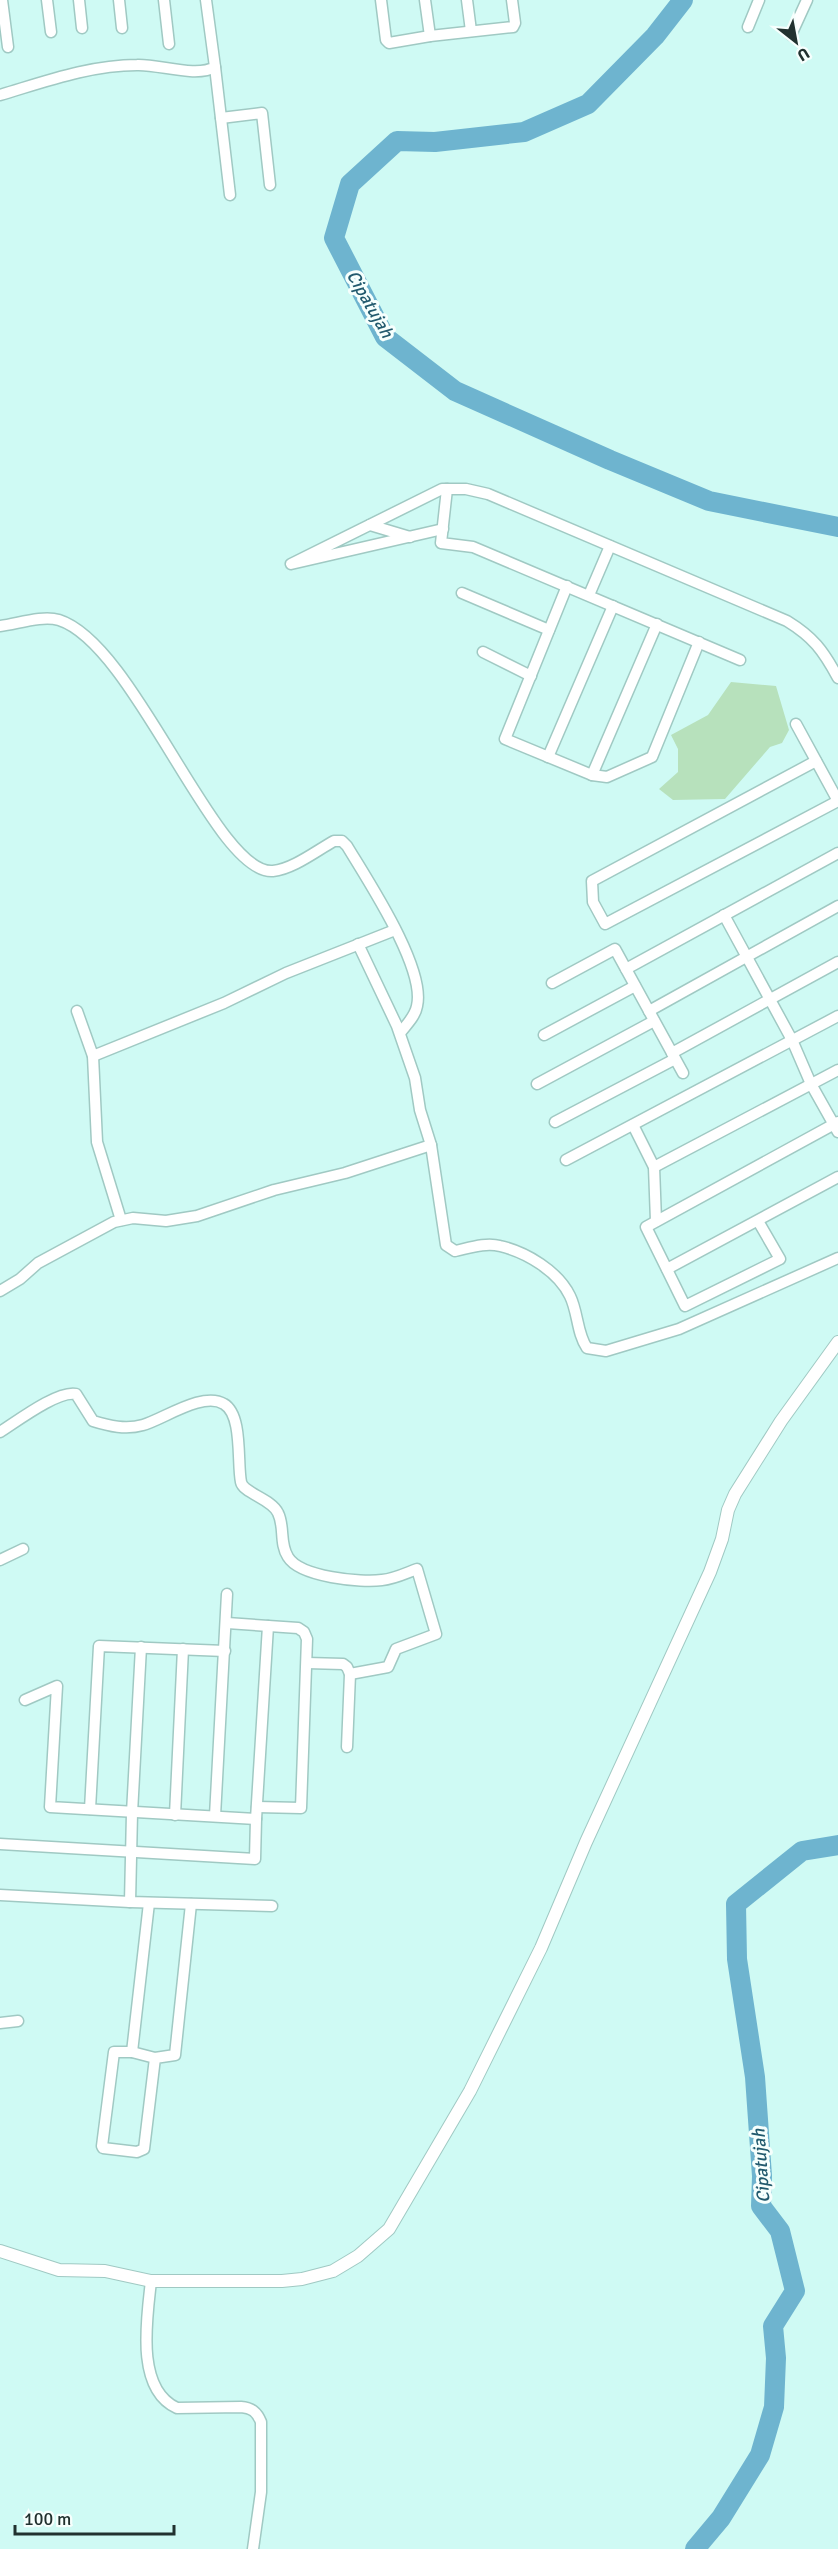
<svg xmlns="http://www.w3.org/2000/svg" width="838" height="2549" font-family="Signika,sans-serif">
  <rect width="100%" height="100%" fill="#cffaf4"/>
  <path fill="#b7e1bc" d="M731,682L776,686L789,730L782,743L770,747L725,799L673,800L659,789L678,772V749L671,735L708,715Z"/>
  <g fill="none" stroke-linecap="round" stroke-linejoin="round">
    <g stroke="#6eb4cf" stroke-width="20">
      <path d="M683,0L655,36L588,104L524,132L435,142L397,141L350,184L334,238L385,337L455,391L610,460L709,501L838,527"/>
      <path d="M695,2549L721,2518L760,2455L774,2407L776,2358L773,2326L795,2291L780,2231L761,2206L762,2176L755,2077L737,1959L736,1904L802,1851L838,1845"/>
    </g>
    <defs>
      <g id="minor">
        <path d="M2,0L8,47"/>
        <path d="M47,0L51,32"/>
        <path d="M79,0L82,28"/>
        <path d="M119,0L122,28"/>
        <path d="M164,0L169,44"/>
        <path d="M381,0L386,40L389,43L430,36L513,27L515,23L512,0"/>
        <path d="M425,0L430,36"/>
        <path d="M467,0L471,31"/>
        <path d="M748,27L759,0"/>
        <path d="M791,35L807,0"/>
        <path d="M215,67L230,195"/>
        <path d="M0,95C44,82 90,65 137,65C159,64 196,78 215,67L206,0"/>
        <path d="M221,118L262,113L270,185"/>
        <path d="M447,489L441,543L473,547L740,660"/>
        <path d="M370,525L410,537"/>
        <path d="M443,529L291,564L442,489H466L488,494L787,621C813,637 823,650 838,678"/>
        <path d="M567,586L505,739L592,775L607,777L652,757L699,642"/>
        <path d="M462,593L549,630"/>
        <path d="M589,595L610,546"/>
        <path d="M0,626C17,624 42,615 59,620C135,644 216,876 273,871C293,869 316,851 334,841H342L347,846C368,881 426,968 417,1006C415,1017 406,1025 400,1033"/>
        <path d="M483,652L531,676"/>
        <path d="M796,724L838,801"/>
        <path d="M548,757L613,606"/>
        <path d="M816,761L592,881L593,902L605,924L838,801"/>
        <path d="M592,775L657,624"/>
        <path d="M724,915L792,1040L811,1084L838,1132"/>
        <path d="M358,944L397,1026L415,1078L420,1110L431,1145L446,1245L455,1251C469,1248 486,1242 500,1246C526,1252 558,1271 570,1296C578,1312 577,1334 587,1348L606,1351L679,1329L838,1258"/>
        <path d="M626,969L838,853"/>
        <path d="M552,983L615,949L683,1073"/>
        <path d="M77,1011L93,1056L97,1142L121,1220"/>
        <path d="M649,1011L838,906"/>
        <path d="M544,1035L635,986"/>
        <path d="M672,1053L838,962"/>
        <path d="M93,1056L224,1003L286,973L395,930"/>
        <path d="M537,1084L654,1021"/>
        <path d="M555,1122L675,1059"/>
        <path d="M633,1125L654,1167L656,1221"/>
        <path d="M566,1160L838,1016"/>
        <path d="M654,1167L838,1070"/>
        <path d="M758,1221L780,1259L685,1306L646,1227L838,1122"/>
        <path d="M667,1269L838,1177"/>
        <path d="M0,1291L20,1279L38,1263L114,1222L133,1218L166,1221L197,1216L274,1190L345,1173L431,1145"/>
        <path d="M0,1432C16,1422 58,1390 76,1394L93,1421C109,1426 126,1430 143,1425C164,1419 203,1391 224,1404C243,1415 237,1463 241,1482C243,1493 272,1499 278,1513C285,1527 279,1543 288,1557C300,1577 361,1583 382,1580C394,1579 406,1573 417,1569L436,1634L396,1649L388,1667L350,1674"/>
        <path d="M0,1560L23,1549"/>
        <path d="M227,1623L298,1628L304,1632L307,1639L301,1808L257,1807"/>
        <path d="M307,1663L343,1664L347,1667L350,1674L347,1747"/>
        <path d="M25,1700L57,1686L50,1807L256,1819L268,1626"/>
        <path d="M90,1809L99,1646L225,1651"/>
        <path d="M175,1815L183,1649"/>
        <path d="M215,1816L227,1594"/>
        <path d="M0,1844L255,1859L256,1819"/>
        <path d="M0,1895L130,1902L272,1906"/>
        <path d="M130,1902L132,1813L141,1647"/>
        <path d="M0,2023L18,2021"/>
        <path d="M132,2052L149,1903"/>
        <path d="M155,2058L132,2052H114L102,2146L103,2148L137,2152L144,2149L155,2058L175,2055L191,1904"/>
        <path d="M151,2281C147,2318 135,2389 177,2408L241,2407C252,2408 257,2412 261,2422V2492L253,2549"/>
      </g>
      <path id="tertiary" d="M0,2251L59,2270L105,2271L151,2281H282L302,2279L333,2271L358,2256L389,2229L470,2091L541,1948L586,1842L710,1572L722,1539L728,1510L735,1494L781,1421L838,1342"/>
    </defs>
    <use href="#minor" stroke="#a0c9c3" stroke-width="13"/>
    <use href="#tertiary" stroke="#a0c9c3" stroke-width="14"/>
    <use href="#minor" stroke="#fff" stroke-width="10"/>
    <use href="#tertiary" stroke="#fff" stroke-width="12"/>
  </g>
  <g text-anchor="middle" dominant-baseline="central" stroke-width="6" stroke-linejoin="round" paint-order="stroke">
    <g font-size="18" font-style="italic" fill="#225a6e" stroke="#f6fffd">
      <text transform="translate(370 304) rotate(60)">Cipatujah</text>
      <text transform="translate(761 2166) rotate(-94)">Cipatujah</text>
    </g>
  </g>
  <g transform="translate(796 42) rotate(149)" stroke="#f6fffd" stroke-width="4.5" paint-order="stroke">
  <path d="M0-4.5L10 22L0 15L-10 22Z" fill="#21312f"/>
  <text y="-9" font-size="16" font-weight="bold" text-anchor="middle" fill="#21312f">U</text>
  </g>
  <path d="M15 2525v9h159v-9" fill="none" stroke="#21312f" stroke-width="3"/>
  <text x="24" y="2525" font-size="18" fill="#21312f" stroke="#f6fffd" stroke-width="4.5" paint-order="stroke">100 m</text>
</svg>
